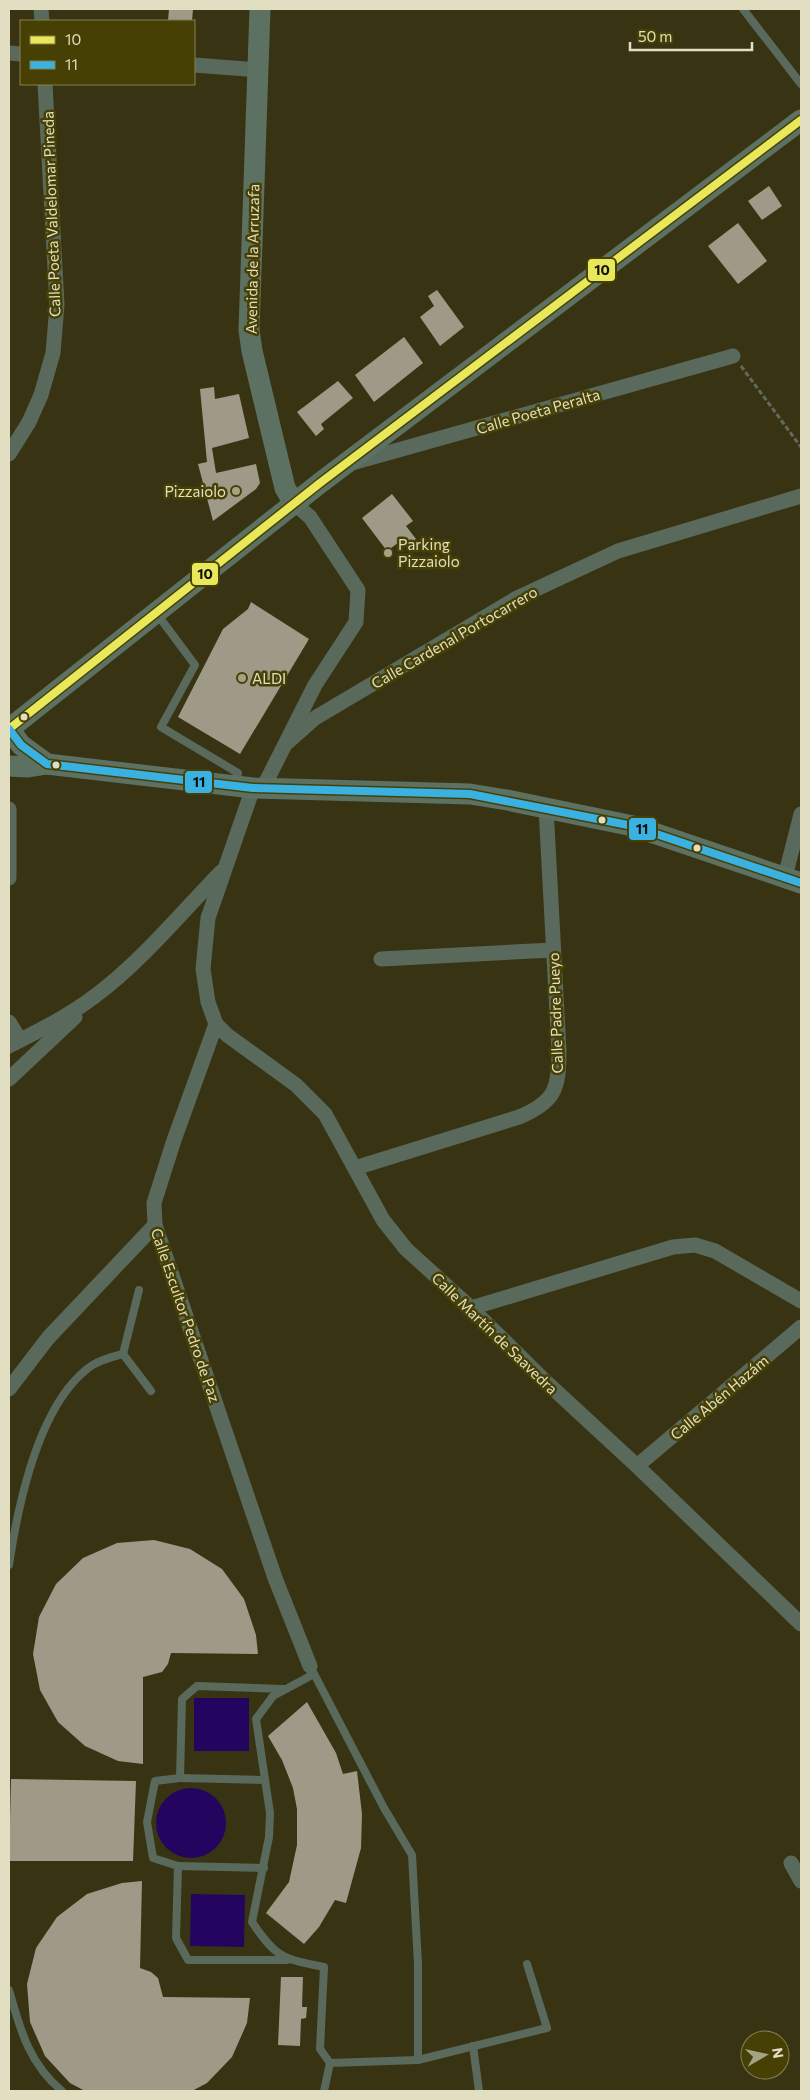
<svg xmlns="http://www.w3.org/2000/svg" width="810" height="2100" font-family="Commissioner,sans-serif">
  <rect width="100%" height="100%" fill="#383413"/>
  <g fill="#230560">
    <rect x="194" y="1698" width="55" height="53"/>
    <circle cx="191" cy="1823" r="35"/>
    <path d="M191,1894L245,1895L244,1947L190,1946Z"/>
  </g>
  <g fill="#9e9a87">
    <path d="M169,9H193L192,21H168Z"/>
    <path d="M769,186L782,206L762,220L748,201Z"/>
    <path d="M738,223L767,261L738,284L708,246Z"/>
    <path d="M437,290L464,327L440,346L420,317L434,306L428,296Z"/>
    <path d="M404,337L423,363L374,402L355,375Z"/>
    <path d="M338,381L353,398L321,424L324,429L316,436L297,412Z"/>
    <path d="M214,387L215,399L239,394L249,438L212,448L216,473L256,464L260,483L256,489L213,521L198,464L207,462L200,389Z"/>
    <path d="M392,494L413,521L406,526L416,539L407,546L402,540L387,551L362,518Z"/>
    <path d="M251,602L309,639L240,754L178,717L223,629L248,609Z"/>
    <path d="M154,1540L190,1549L222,1569L244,1599L256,1635L258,1654L171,1653L168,1664L162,1672L143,1677V1764L118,1761L85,1746L58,1722L40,1690L33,1654L39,1617L56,1584L83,1558L117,1543Z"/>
    <path d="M307,1702L336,1753L343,1774L357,1771L362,1814L361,1848L346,1903L335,1900L319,1927L304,1944L266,1913L289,1882L297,1845V1809L293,1788L282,1760L268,1736Z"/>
    <path d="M11,1779L136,1781L133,1861H9Z"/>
    <path d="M142,1881L140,1968L151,1972L158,1978L163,1997L250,1998L247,2023L232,2057L207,2083L192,2091H85L70,2083L45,2056L30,2022L27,1984L36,1948L57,1917L87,1894L122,1883Z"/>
    <path d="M281,1977H303L302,2007H307L306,2018L301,2019L300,2046L278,2045Z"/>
  </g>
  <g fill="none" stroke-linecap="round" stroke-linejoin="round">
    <path stroke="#626a5a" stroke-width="3" stroke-dasharray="5 2.5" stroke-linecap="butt" d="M741,366L801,447"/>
    <g stroke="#59695c" stroke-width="8">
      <path d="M743,9L801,84"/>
      <path d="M157,614L195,665L161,727L238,773L236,785"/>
      <path d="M123,1354L139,1290"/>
      <path d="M123,1354L151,1391"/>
      <path d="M9,1565C18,1505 39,1403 91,1366C100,1360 111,1357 123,1354"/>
      <path d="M310,1666L384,1808L412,1855L418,1964V2060L547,2028L527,1964"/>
      <path d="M314,1674L273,1696L256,1719L270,1813L269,1837L252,1922C276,1958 283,1959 324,1967L320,2049L330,2063L418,2060"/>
      <path d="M284,1689L197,1686L182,1699L180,1778L155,1781L147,1822L153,1858L178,1866L176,1938L188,1960H287"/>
      <path d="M180,1778L263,1780"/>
      <path d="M178,1866L264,1868"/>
      <path d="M9,1990C20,2029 29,2064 62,2091"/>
      <path d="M473,2046L479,2091"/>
      <path d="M324,2091L330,2063"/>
    </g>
    <g stroke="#59695c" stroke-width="15">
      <path d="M41,9L42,21"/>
      <path d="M9,53L21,54"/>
      <path d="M194,65L259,70"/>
      <path d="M9,454L29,422L41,395L53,353L57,305L45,84"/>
      <path d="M352,463L733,356"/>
      <path d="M288,742L315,718L517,598L618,551L801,496"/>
      <path d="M253,788L208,918L203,969L208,1002L216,1024L174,1140L154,1203L155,1225L275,1578L310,1666"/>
      <path d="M263,788L315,685L356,622L358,590L310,517L294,503"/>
      <path d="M9,809V878"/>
      <path d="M785,877L801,814"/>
      <path d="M381,959L553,950"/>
      <path d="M9,1022L20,1040"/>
      <path d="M216,1024L227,1035L296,1085L325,1114L383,1220L406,1249L471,1308L544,1380L637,1466L801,1624"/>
      <path d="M9,1046C38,1031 69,1016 95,996C140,963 182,912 221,872"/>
      <path d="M9,1079L75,1017"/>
      <path d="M355,1168L519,1117C555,1102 559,1089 559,1051L546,807"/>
      <path d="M471,1308L673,1247L695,1245L715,1251L801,1301"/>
      <path d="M9,1389L48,1338L155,1225"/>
      <path d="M637,1466L801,1327"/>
      <path d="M791,1863L801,1881"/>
    </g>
    <g stroke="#5d7163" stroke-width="21">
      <path d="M260,9L249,330L252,351L285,488L294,503"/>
      <path d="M9,729L320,483L801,120"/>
      <path d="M9,729L21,745L47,764"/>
      <path d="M9,766L28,767L47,764L253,788L470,794L507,800L633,826L801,883"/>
    </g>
    <defs>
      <path id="bus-1" d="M9,729L320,483L801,120"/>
      <path id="bus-2" d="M9,729L21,745L47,764L253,788L470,794L633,826L801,883"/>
    </defs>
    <use href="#bus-1" stroke="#474004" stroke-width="11"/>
    <use href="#bus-2" stroke="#474004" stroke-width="11"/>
    <use href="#bus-1" stroke="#e9e85a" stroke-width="8"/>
    <use href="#bus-2" stroke="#3ab2e1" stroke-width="8"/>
  </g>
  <g fill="#a6a285" stroke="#474004" stroke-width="2">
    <circle cx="236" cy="491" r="5"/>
    <circle cx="388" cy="553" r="5"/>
    <circle cx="242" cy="678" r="5"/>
  </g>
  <g fill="#e1dec2" stroke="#474004" stroke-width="2">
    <circle cx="24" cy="717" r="4.5"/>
    <circle cx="56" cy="765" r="4.5"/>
    <circle cx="602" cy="820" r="4.5"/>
    <circle cx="697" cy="848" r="4.5"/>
  </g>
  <g text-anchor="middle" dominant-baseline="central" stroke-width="5" stroke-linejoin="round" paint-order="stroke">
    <g font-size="15" fill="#e1dec2" stroke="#474004">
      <text transform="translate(51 214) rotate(-92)">Calle Poeta Valdelomar Pineda</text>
      <text transform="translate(252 259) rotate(-89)">Avenida de la Arruzafa</text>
      <text transform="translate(538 411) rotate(-16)">Calle Poeta Peralta</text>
      <text transform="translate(454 637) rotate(-30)">Calle Cardenal Portocarrero</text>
      <text transform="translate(555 1013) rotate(-92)">Calle Padre Pueyo</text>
      <text transform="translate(186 1315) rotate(71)">Calle Escultor Pedro de Paz</text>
      <text transform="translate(495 1333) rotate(44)">Calle Martín de Saavedra</text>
      <text transform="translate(719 1397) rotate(-40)">Calle Abén Hazám</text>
    </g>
    <g font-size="15" fill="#e1dec2" stroke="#474004" text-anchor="start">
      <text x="226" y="491" text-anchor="end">Pizzaiolo</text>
      <text x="398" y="544">Parking<tspan x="398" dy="17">Pizzaiolo</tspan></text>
      <text x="252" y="678">ALDI</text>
    </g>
  </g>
  <g stroke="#474004" stroke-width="2">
    <rect x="587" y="258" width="29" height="24" rx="5" fill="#e9e85a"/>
    <rect x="191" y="562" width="28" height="24" rx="5" fill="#e9e85a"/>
    <rect x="184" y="770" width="29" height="24" rx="5" fill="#3ab2e1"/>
    <rect x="628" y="817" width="29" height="24" rx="5" fill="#3ab2e1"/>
  </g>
  <g font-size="14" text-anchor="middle" font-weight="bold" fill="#111">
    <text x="602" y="275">10</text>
    <text x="205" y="579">10</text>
    <text x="199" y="787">11</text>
    <text x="642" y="834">11</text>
  </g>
  <rect width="810" height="2100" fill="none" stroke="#e1dec2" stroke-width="20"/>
  <rect x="20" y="20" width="175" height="65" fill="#474004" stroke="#857f50"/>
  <rect x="30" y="36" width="25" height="8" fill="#e9e85a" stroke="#857f50"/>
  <text x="65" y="45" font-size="15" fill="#e1dec2">10</text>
  <rect x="30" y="61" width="25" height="8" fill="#3ab2e1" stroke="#857f50"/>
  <text x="65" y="70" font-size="15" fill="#e1dec2">11</text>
  <g transform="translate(765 2055) rotate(81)"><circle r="24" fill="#474004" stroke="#857f50"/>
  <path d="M0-4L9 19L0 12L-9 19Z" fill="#a6a285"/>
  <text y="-8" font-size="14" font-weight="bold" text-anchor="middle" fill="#e1dec2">N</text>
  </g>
  <path d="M630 42v8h122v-8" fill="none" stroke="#e1dec2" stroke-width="2.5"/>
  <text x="638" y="42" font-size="15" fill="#e1dec2" stroke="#474004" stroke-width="4" paint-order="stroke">50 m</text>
</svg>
